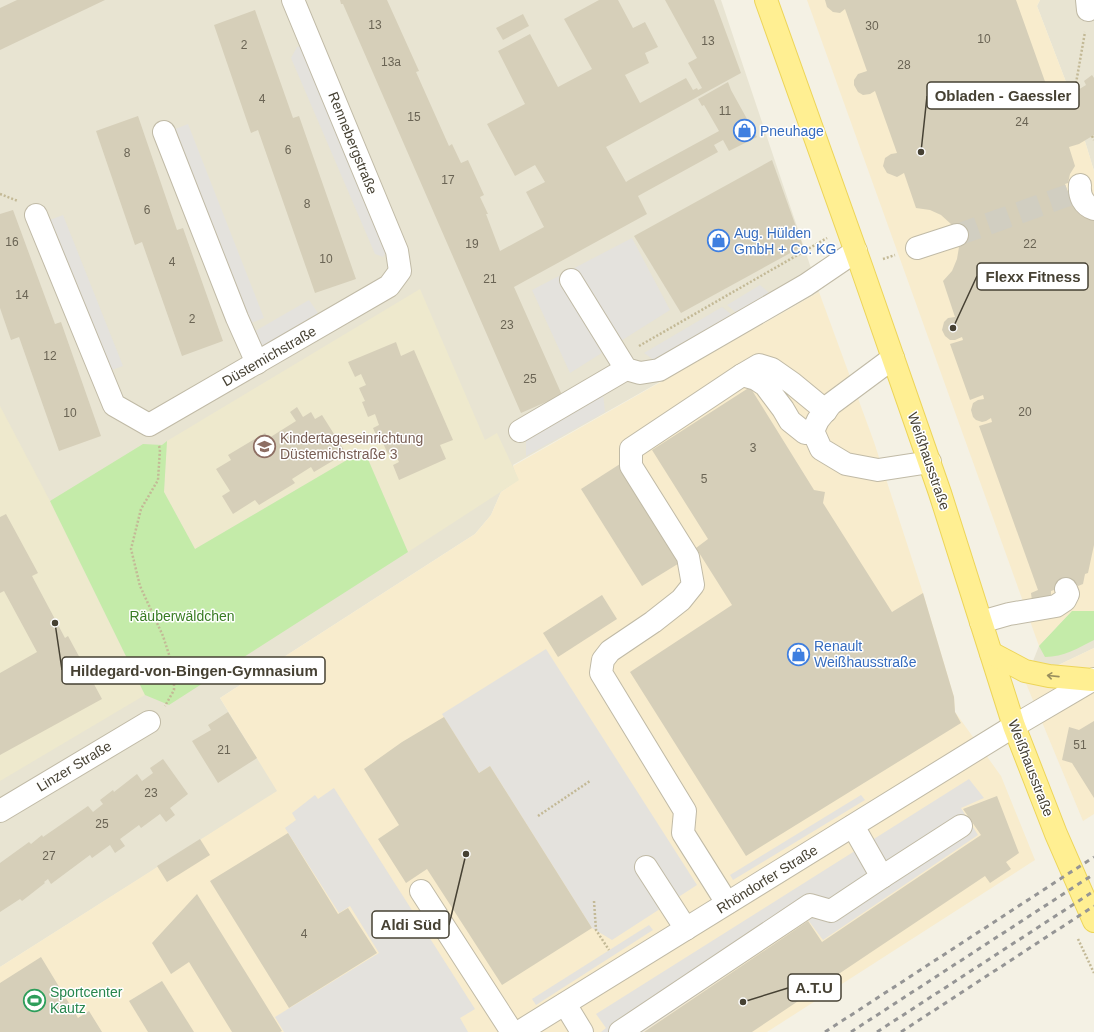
<svg xmlns="http://www.w3.org/2000/svg" width="1094" height="1032" font-family="Helvetica,sans-serif">
  <rect width="100%" height="100%" fill="#f4f1e4"/>
  <g fill="#e8e4d2">
    <path d="M0,0H721L819,292L513,465L519,480L501,492L491,515L475,534L220,698L278,791L0,967Z"/>
    <path d="M1040,0H1094V171L1071,95L1037,6Z"/>
    <path d="M1072,611H1094V648L1025,681L1039,646Z"/>
  </g>
  <g fill="#f8eccd">
    <path d="M807,0H1040L1037,6L1071,95L1094,171V611H1072L1039,646Z"/>
    <path d="M819,292L874,442L923,593L954,697L955,712L1001,776L1035,860L767,1032H0V967L277,791L220,698L475,534L491,515L501,492L518,480L513,466Z"/>
    <path d="M1094,648V814L1083,821L1025,681Z"/>
  </g>
  <g fill="#eee9cd">
    <path d="M420,289L485,440L497,433L519,480L408,552L364,450L195,549L164,492L167,441Z"/>
    <path d="M0,406L50,501L145,695L0,781Z"/>
  </g>
  <g fill="#c4eba9">
    <path d="M167,441L164,492L195,549L364,450L408,552L169,705L145,695L50,501L143,444L162,445Z"/>
    <path d="M1072,611H1094V640C1078,648 1064,657 1045,657L1039,646Z"/>
  </g>
  <g fill="#e4e2dd">
    <path d="M302,45L390,246L383,257L375,254L291,58L297,47Z"/>
    <path d="M188,124L264,318L246,325L170,131Z"/>
    <path d="M63,215L123,366L106,372L47,221Z"/>
    <path d="M632,238L670,310L570,373L532,290Z"/>
    <path d="M760,285L774,297L740,316L727,305Z"/>
    <path d="M309,300L318,313L264,346L255,343L250,334Z"/>
    <path d="M722,307L736,318L658,363L644,353Z"/>
    <path d="M603,393L605,412L526,456V436Z"/>
    <path d="M546,649L697,885L612,940L592,928L490,766L479,773L442,714Z"/>
    <path d="M969,779L984,798L961,808L978,835L823,940L808,920L643,1032H601L606,1028L596,1014Z"/>
    <path d="M334,788L475,1009L460,1018L468,1032H284L275,1017L379,953L350,906L339,913L285,828L296,820L292,813L315,795L318,799Z"/>
    <path d="M861,795L865,800L733,880L730,875Z"/>
    <path d="M649,925L653,930L536,1005L532,999Z"/>
  </g>
  <g fill="#d6cfb9">
    <path d="M17,0H105L0,50V8Z"/>
    <path d="M340,0H387L419,71L416,72L449,146L452,144L461,163L468,160L484,195L480,197L488,214H486L500,251L544,227L526,192L545,182L535,165L515,176L487,124L525,104L498,51L530,34L558,87L592,69L564,19L599,0H618L633,28L645,22L658,47L645,53L649,63L625,75L640,103L686,78L693,90L697,88L698,90L702,88L688,63L697,58L665,0H714L741,73L606,147L626,182L629,180L719,131L704,105L702,106L698,99L728,82L731,90L757,137L729,151L723,140L714,145L718,152L638,196L647,214L514,287L562,395L521,413L343,4H341Z"/>
    <path d="M825,0H1016L1053,104L1065,100V98L1086,85L1084,81L1092,75L1094,78V135L1079,144L1069,147L1075,166L1070,174L1068,183L1065,184L1073,206H1075L1094,219V545L1088,573L1085,574L1083,584L1078,586L1076,583L1051,591V596L1032,601L1031,593L1038,590L979,426L992,422L991,418L986,421L982,422L976,420L973,417L971,410L973,403L978,400L984,399L983,395L970,400L950,344L963,340L962,337L955,340H950L945,336L942,330L944,322L948,318L955,317L943,281L952,271L957,259L959,247L961,246L953,224H951L941,215L930,210L916,208L904,173L897,177L887,173L883,166L885,158L891,154L897,153L875,91L870,94L863,95L858,92L854,85V80L858,74L867,71L845,9L840,13L833,12L827,7Z"/>
    <path d="M255,10L293,118L299,116L356,279L315,293L258,130L251,133L214,25Z"/>
    <path d="M523,14L529,26L503,40L496,28Z"/>
    <path d="M138,116L177,230L183,228L223,341L182,356L142,242L135,245L96,131Z"/>
    <path d="M772,160L803,246L681,313L634,236Z"/>
    <path d="M13,210L55,324L61,322L101,436L59,451L19,337L11,340L0,308V214Z"/>
    <path d="M396,342L401,356L414,350L453,440L440,445L446,459L399,480L393,465L399,462L394,451L388,454L382,441L379,442L373,428L379,425L375,414L368,417L362,402L365,401L359,388L366,385L361,374L355,377L348,362Z"/>
    <path d="M750,387L814,490L825,492L823,503L892,612L923,593L954,697L955,712L961,723L746,856L630,672L732,605L696,548L708,539L652,450Z"/>
    <path d="M297,407L303,417L311,412L315,419L322,415L346,453L314,472L311,467L292,479L295,483L259,505L255,500L233,514L222,496L230,491L216,469L231,460L228,455L265,433L269,438L296,421L290,412Z"/>
    <path d="M620,464L681,562L642,586L581,489Z"/>
    <path d="M6,514L38,573L32,576L65,638L68,636L102,699L0,755V673L37,652L4,591L0,593V517Z"/>
    <path d="M602,595L617,619L558,657L543,633Z"/>
    <path d="M228,712L257,758L218,783L192,741L211,730L208,725Z"/>
    <path d="M444,717L479,773L490,766L592,928L502,985L427,869L406,883L378,839L399,825L364,769L402,742Z"/>
    <path d="M1094,721V798L1072,763L1062,760L1069,727L1079,730Z"/>
    <path d="M163,759L188,794L170,808L175,815L166,822L160,814L141,828L139,825L120,839L125,846L115,853L110,845L92,858L90,855L51,884L48,879L44,882L45,883L22,901L20,899L0,912V863L29,842L31,844L42,835L43,837L88,806L93,812L103,804L100,800L113,790L114,792L137,774L142,781L153,773L150,768Z"/>
    <path d="M997,796L1019,853L1006,862L1011,869L990,883L985,876L752,1032H644L808,921L822,942L917,878L981,835L963,809Z"/>
    <path d="M288,833L338,914L348,908L377,953L289,1008L210,881Z"/>
    <path d="M200,839L210,855L167,882L157,866Z"/>
    <path d="M197,894L282,1031L280,1032H232L189,962L171,974L152,943Z"/>
    <path d="M41,957L78,1018L89,1011L102,1032H0V983Z"/>
    <path d="M162,981L194,1032H148L129,1001Z"/>
  </g>
  <g fill="none" stroke-linecap="round" stroke-linejoin="round">
    <path stroke="#d1cec1" stroke-width="22" stroke-dasharray="22 11" stroke-linecap="butt" d="M957,235L1069,195"/>
    <defs>
      <g id="minor">
        <path d="M1087,0L1088,10"/>
        <path d="M164,132L237,318L257,363"/>
        <path d="M1080,185C1079,196 1083,205 1094,209"/>
        <path d="M36,215L114,405L149,425L389,286L400,271L397,251L293,0"/>
        <path d="M917,248L957,235"/>
        <path d="M571,280L626,369L640,373L659,370L806,285L856,251"/>
        <path d="M893,358L831,404L818,420L813,431L821,449L846,464L878,470L930,462"/>
        <path d="M520,431L626,369"/>
        <path d="M813,431L805,433L790,421L783,409L765,385L756,379L742,375L759,365L772,369L792,383L826,411"/>
        <path d="M981,622L1009,614L1056,606L1065,600L1068,594L1066,589"/>
        <path d="M0,811L149,722"/>
        <path d="M853,826L882,877"/>
        <path d="M646,867L686,929"/>
        <path d="M421,891L512,1032"/>
        <path d="M727,903L683,833L685,811L601,673L603,660L610,651L653,622L681,600L693,585L688,557L631,466V449L742,375"/>
        <path d="M565,1004L582,1032"/>
        <path d="M519,1032L1014,726L1094,679"/>
        <path d="M620,1032L810,905L831,911L882,877L961,826"/>
      </g>
      <g id="major">
        <path d="M766,0L861,266L940,493L1014,726L1056,834L1094,921"/>
        <path d="M991,653L1025,671L1049,676L1092,680"/>
      </g>
    </defs>
    <use href="#minor" stroke="#c0baa6" stroke-width="24"/>
    <use href="#major" stroke="#edd559" stroke-width="24"/>
    <g stroke="#c3b996" stroke-width="2.5" stroke-dasharray="2 2" stroke-linecap="butt">
      <path d="M1076,91L1075,89L1085,32"/>
      <path d="M1092,136L1094,140"/>
      <path d="M0,194L18,201"/>
      <path d="M883,259L895,255"/>
      <path d="M639,346L827,238"/>
      <path d="M159,446L160,449L158,480L141,509L131,549L140,586L163,636L174,670V690L165,706"/>
      <path d="M538,816L590,781"/>
      <path d="M594,901L596,930L609,950"/>
      <path d="M1078,939L1094,973"/>
    </g>
    <use href="#minor" stroke="#fff" stroke-width="22"/>
    <use href="#major" stroke="#ffef92" stroke-width="22"/>
    <g stroke="#959595" stroke-width="3" stroke-dasharray="5 5" stroke-linecap="butt">
      <path d="M825,1032L1094,857"/>
      <path d="M851,1032L1094,874"/>
      <path d="M877,1032L1094,891"/>
      <path d="M901,1032L1094,906"/>
    </g>
  </g>
  <defs><path id="oneway-shaft" d="M-6 0H5M1.5-3L5.5 0L1.5 3" fill="none" stroke-width="1.6" stroke-linecap="round" stroke-linejoin="round"/></defs>
  <use stroke="#998f5e" href="#oneway-shaft" transform="translate(1053 676) rotate(-174)"/>
  <defs>
    <symbol id="shop-ring" viewBox="-11 -11 22 22"><circle r="9.5" fill="#fff" stroke="#3f7fe0" stroke-width="1.5"/><path d="M-5-2.5h2.3a2.7 3.5 0 0 1 5.4 0H5L5.5 6h-11ZM-1.5-2.5h3a1.5 2.3 0 0 0-3 0Z" fill="#3f7fe0"/></symbol>
    <symbol id="school-ring" viewBox="-11 -11 22 22"><circle r="9.5" fill="#fff" stroke="#8d6e63" stroke-width="1.5"/><path d="M0-5L7-2L0 1L-7-2ZM-4 1L0 2.5L4 1V4Q0 6-4 4Z" fill="#8d6e63"/></symbol>
    <symbol id="stadium-ring" viewBox="-11 -11 22 22"><circle r="9.5" fill="#fff" stroke="#2e9e5b" stroke-width="1.5"/><path d="M0-5a6.5 5 0 1 0 0 10a6.5 5 0 1 0 0-10ZM-3.5-1.8h7v3.6h-7Z" fill="#2e9e5b"/></symbol>
  </defs>
  <g fill-rule="evenodd">
    <use href="#shop-ring" x="732" y="118" width="25" height="25"/>
    <use href="#shop-ring" x="706" y="228" width="25" height="25"/>
    <use href="#school-ring" x="252" y="434" width="25" height="25"/>
    <use href="#shop-ring" x="786" y="642" width="25" height="25"/>
    <use href="#stadium-ring" x="22" y="988" width="25" height="25"/>
  </g>
  <g text-anchor="middle" dominant-baseline="central" stroke-width="3" stroke-linejoin="round" paint-order="stroke">
    <g font-size="12" fill="#6a6454">
      <text x="375" y="25">13</text>
      <text x="872" y="26">30</text>
      <text x="984" y="39">10</text>
      <text x="708" y="41">13</text>
      <text x="244" y="45">2</text>
      <text x="391" y="62">13a</text>
      <text x="904" y="65">28</text>
      <text x="262" y="99">4</text>
      <text x="725" y="111">11</text>
      <text x="414" y="117">15</text>
      <text x="1022" y="122">24</text>
      <text x="288" y="150">6</text>
      <text x="127" y="153">8</text>
      <text x="448" y="180">17</text>
      <text x="307" y="204">8</text>
      <text x="147" y="210">6</text>
      <text x="12" y="242">16</text>
      <text x="472" y="244">19</text>
      <text x="1030" y="244">22</text>
      <text x="326" y="259">10</text>
      <text x="172" y="262">4</text>
      <text x="490" y="279">21</text>
      <text x="22" y="295">14</text>
      <text x="192" y="319">2</text>
      <text x="507" y="325">23</text>
      <text x="50" y="356">12</text>
      <text x="530" y="379">25</text>
      <text x="1025" y="412">20</text>
      <text x="70" y="413">10</text>
      <text x="753" y="448">3</text>
      <text x="704" y="479">5</text>
      <text x="1080" y="745">51</text>
      <text x="224" y="750">21</text>
      <text x="151" y="793">23</text>
      <text x="102" y="824">25</text>
      <text x="49" y="856">27</text>
      <text x="304" y="934">4</text>
    </g>
    <g font-size="14" fill="#366cbe" stroke="#fff" text-anchor="start">
      <text x="760" y="131">Pneuhage</text>
      <text x="734" y="233">Aug. Hülden<tspan x="734" dy="16">GmbH + Co. KG</tspan></text>
      <text x="814" y="646">Renault<tspan x="814" dy="16">Weißhausstraße</tspan></text>
    </g>
    <g font-size="14" fill="#464133" stroke="#fff">
      <text transform="translate(353 143) rotate(68)">Rennebergstraße</text>
      <text transform="translate(269 356) rotate(-30)">Düstemichstraße</text>
      <text transform="translate(929 461) rotate(71)">Weißhausstraße</text>
      <text transform="translate(74 766) rotate(-31)">Linzer Straße</text>
      <text transform="translate(1031 768) rotate(69)">Weißhausstraße</text>
      <text transform="translate(767 879) rotate(-32)">Rhöndorfer Straße</text>
    </g>
    <g font-size="14" fill="#785e54" stroke="#fff" text-anchor="start">
      <text x="280" y="438">Kindertageseinrichtung<tspan x="280" dy="16">Düstemichstraße 3</tspan></text>
    </g>
    <g font-size="14" fill="#387c22" stroke="#fff">
      <text x="182" y="616">Räuberwäldchen</text>
    </g>
    <g font-size="14" fill="#27864d" stroke="#fff" text-anchor="start">
      <text x="50" y="992">Sportcenter<tspan x="50" dy="16">Kautz</tspan></text>
    </g>
  </g>
  <path fill="none" stroke="#464133" stroke-width="1.5" d="M921 152L927 96M953 328L977 276M55 623L62 670M466 854L449 925M743 1002L788 988"/>
  <g fill="#464133" stroke="#fff" stroke-width="1.5">
    <circle cx="921" cy="152" r="4"/>
    <circle cx="953" cy="328" r="4"/>
    <circle cx="55" cy="623" r="4"/>
    <circle cx="466" cy="854" r="4"/>
    <circle cx="743" cy="1002" r="4"/>
  </g>
  <g fill="#fff" stroke="#464133" stroke-width="1.5">
    <rect x="927" y="82" width="152" height="27" rx="4"/>
    <rect x="977" y="263" width="111" height="27" rx="4"/>
    <rect x="62" y="657" width="263" height="27" rx="4"/>
    <rect x="372" y="911" width="77" height="27" rx="4"/>
    <rect x="788" y="974" width="53" height="27" rx="4"/>
  </g>
  <g font-size="15" text-anchor="middle" font-weight="bold" fill="#464133">
    <text x="1003" y="101">Obladen - Gaessler</text>
    <text x="1033" y="282">Flexx Fitness</text>
    <text x="194" y="676">Hildegard-von-Bingen-Gymnasium</text>
    <text x="411" y="930">Aldi Süd</text>
    <text x="814" y="993">A.T.U</text>
  </g>
</svg>
